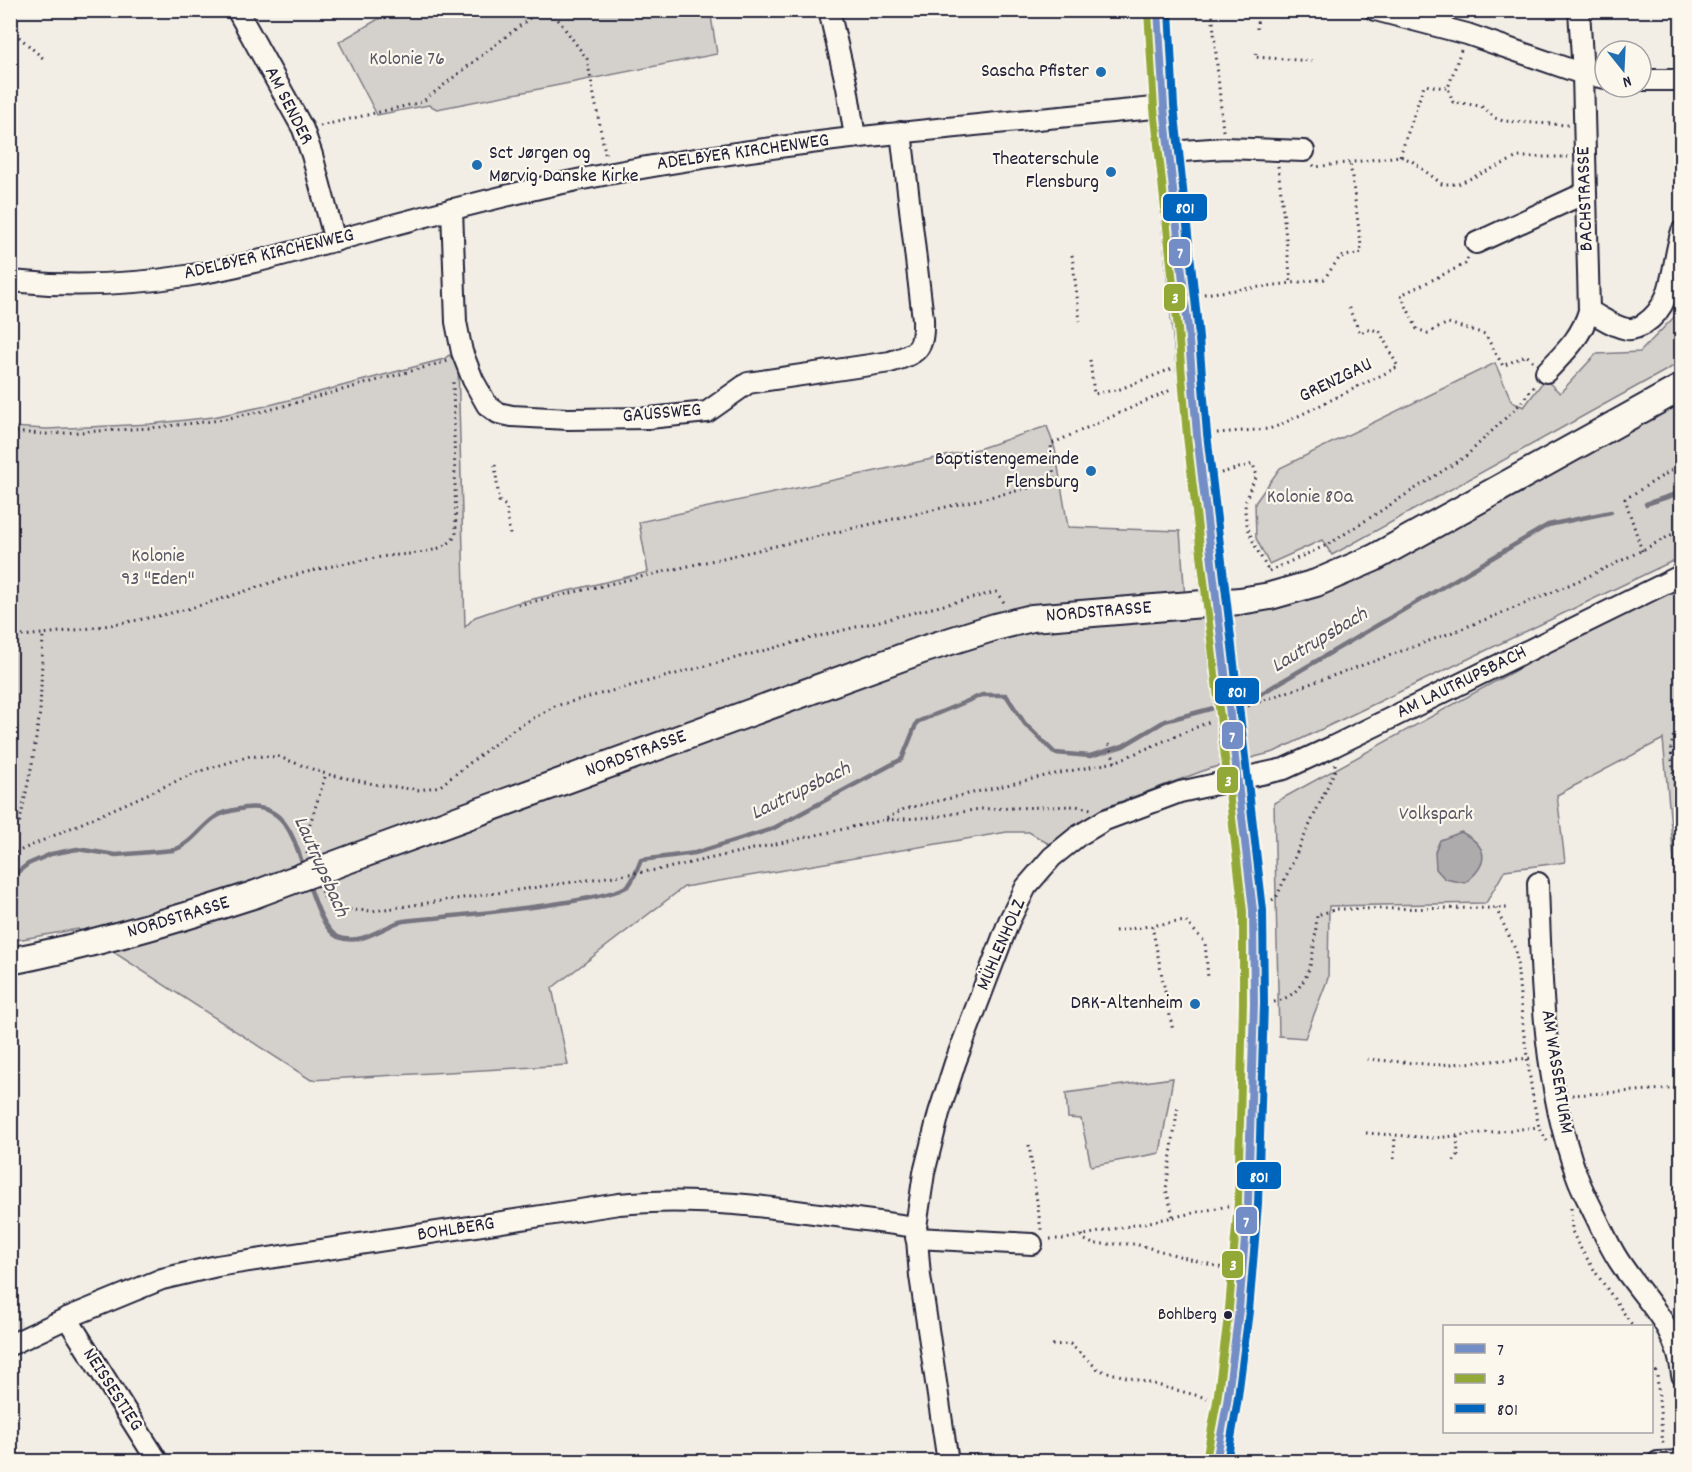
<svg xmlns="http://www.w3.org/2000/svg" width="1692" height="1472" font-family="Dekko,sans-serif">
  <rect width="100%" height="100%" fill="#f2eee5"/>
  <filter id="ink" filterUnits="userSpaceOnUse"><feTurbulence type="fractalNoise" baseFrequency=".0167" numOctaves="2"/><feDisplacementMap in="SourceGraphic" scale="12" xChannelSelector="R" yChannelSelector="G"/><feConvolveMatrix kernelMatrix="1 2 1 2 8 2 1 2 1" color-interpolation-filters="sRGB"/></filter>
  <g filter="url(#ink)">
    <path fill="#e0dcd6" d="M10,1280L22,1325L11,1332H10Z"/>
    <g fill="#d4d1cc" stroke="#7b7a84" stroke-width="1.5">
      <path d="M710,10L717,54L437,109L429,105L377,115L339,42L392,11Z"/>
      <path d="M1681,310V362L1332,555L1322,540L1269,564L1256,538L1255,503L1280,468L1495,363L1512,402L1524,407L1545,379L1560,393L1596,354L1640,352Z"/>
      <path d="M449,355L458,364L465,627L475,617L516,603L648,572L639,522L978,449L1047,426L1055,449L1068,527L1180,531L1186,612L1294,602L1681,400V557L1274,752L1208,769L1101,809L1049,844L1029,832H1007L684,887L552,988L568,1065L311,1080L78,929L11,941L10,427L47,429L150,424L213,417L266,406L444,359Z"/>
      <path d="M1681,582V938L1663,739L1557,795L1565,862L1505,870L1486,903L1329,906L1328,978L1305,1038L1279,1036L1274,803L1647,598Z"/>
      <path d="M1173,1078L1160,1153L1091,1166L1081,1119L1068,1118L1066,1093Z"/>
    </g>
    <path fill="#aeabad" stroke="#76747f" stroke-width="1.5" d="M1461,832C1490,847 1489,864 1465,883L1445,879L1436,869L1435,852L1440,840Z"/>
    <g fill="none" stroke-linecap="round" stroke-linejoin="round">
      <g stroke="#76747f" stroke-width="4.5">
        <path d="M1646,504L1682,492"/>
        <path d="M1234,702L1257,696L1548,525L1611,512"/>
        <path d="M10,878L28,864L51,854L77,849L116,855L174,850C191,844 200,828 214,818C223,811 235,810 245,808C285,803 293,837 304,868"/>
        <path d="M308,882C313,896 323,930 338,937C359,946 380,929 399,922C410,919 424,919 435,918C468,914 610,902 629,885C634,879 638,867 641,860L695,853L772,829L902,759L917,722L982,695H1006L1025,724L1055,753L1090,756L1123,746L1165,721L1221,706"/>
      </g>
      <defs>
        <g id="minor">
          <path d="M237,10L303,129L312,155L335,241"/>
          <path d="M829,10L847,87L855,137"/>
          <path d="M1375,10L1467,34L1583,74L1605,78"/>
          <path d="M1641,80H1682"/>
          <path d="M1169,152L1225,148L1304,151"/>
          <path d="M452,209L456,322L462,352L473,380L487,405L498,413L512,416L568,419L649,418L707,412L748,383L890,362C918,353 924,350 923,319L901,132"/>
          <path d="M1476,243L1585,193"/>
          <path d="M10,281C69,287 128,285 186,276C231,269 275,257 318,245C398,224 477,201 558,184C757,142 961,127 1164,107"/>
          <path d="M1589,311C1601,317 1614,327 1627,329C1633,330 1639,327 1644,324C1676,303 1671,263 1682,231"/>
          <path d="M1546,372C1565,352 1581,338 1589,311L1583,74L1579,10"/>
          <path d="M1538,883C1541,981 1543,1083 1577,1176C1581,1188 1588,1200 1594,1213C1602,1229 1609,1246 1619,1261C1644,1300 1677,1325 1682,1375"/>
          <path d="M916,1238L1032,1244"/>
          <path d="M67,1318L158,1462"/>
          <path d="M10,1345L67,1318L162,1279L217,1266L619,1204C718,1194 818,1215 916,1227"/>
          <path d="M948,1462L920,1276L916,1227L924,1173L939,1113L955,1063L1009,921L1026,887L1052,857L1078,836L1105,820L1180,792L1284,769L1334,746L1682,575"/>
          <path d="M1658,1462L1682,1461"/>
        </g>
        <g id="major">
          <path d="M1158,10L1164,107L1204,500"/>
          <path id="s1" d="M358,856L922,650L995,627L1032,618L1240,601L1270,596L1316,583L1374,558L1682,387"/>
          <path id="s2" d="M10,961C93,945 173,921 253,895"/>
          <path d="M1216,1462L1227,1403L1239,1310L1248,1203L1254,1003L1253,910L1231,730"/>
        </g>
      </defs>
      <use href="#minor" stroke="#22223b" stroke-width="24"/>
      <use href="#major" stroke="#22223b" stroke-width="30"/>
      <g stroke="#22223b" stroke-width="3" stroke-dasharray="1.5 4.5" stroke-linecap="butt">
        <path d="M551,10L587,59L606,158"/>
        <path d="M1212,10L1223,131"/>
        <path d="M10,29L44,59"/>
        <path d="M1257,29L1258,10"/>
        <path d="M1461,50L1448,88L1453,102L1481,106L1495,118L1503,121L1568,125"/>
        <path d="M1256,53L1255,57L1312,61"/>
        <path d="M320,126L422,102L540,10"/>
        <path d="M1400,156L1424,85L1447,88"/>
        <path d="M1313,165L1315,167L1400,156L1412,161L1442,184H1458L1518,157H1568"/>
        <path d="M1278,166L1291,283"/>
        <path d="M1072,255L1080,321"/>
        <path d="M1468,258L1465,264L1401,295L1417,329L1428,333L1448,323L1485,334L1503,366L1526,355L1533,361"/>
        <path d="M1204,294L1324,279L1340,257L1362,253L1350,162"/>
        <path d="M1090,360L1094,394L1120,389L1171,369"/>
        <path d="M10,432L46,434L150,428L213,421L269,410L448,361"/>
        <path d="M1217,433L1269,429L1280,425L1398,367L1380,332L1371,329L1360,333L1347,304"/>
        <path d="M495,465L499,501L506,506L510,535"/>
        <path d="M1221,473L1253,464L1257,476C1253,483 1249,490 1247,497C1239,522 1258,551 1269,572"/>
        <path d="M1642,551L1625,499L1682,464"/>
        <path d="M1269,571L1329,544L1466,456L1519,405L1535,385"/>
        <path d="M518,605L1029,488L1054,479L1051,444L1173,389"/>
        <path d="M10,637C69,632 129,624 187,609C224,599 259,586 296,575C324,567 352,562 381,557C402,553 446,556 456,534L453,379"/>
        <path d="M1248,706C1394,653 1545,605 1682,529"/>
        <path d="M1682,729L1674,733L1671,748L1682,869"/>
        <path d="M1109,744L1115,762"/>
        <path d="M886,820L935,817L979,809L1076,806L1091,809"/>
        <path d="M10,830L20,821L32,764L40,712L43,634"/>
        <path d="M307,854L309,827L326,774"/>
        <path d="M10,855L197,772L250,756L279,757L326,774L379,785L420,790L440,786L514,729L555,706L800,641L996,592L1006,605"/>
        <path d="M321,891C329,911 352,910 372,911L663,869L884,820L904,809L1045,776L1115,762L1211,721"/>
        <path d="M1272,900L1276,898L1335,770V763"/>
        <path d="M1496,908L1516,951L1523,1028L1533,1099L1539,1127L1547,1141"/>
        <path d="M1152,926L1173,1031"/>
        <path d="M1115,931L1185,921L1205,942L1208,978"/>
        <path d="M1274,1002C1314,993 1314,948 1317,915L1337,909L1509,908"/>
        <path d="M1367,1059L1437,1065L1533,1058"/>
        <path d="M1572,1095L1682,1088"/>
        <path d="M1366,1133L1435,1138L1539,1127"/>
        <path d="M1029,1145L1041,1230"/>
        <path d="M1394,1159L1395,1135"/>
        <path d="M1454,1161L1458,1155L1457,1136"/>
        <path d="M1571,1208L1572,1231L1578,1244L1596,1273L1633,1326"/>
        <path d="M1173,1216L1166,1189L1178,1106"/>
        <path d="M1082,1235L1085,1240L1093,1244H1135L1223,1268"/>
        <path d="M1050,1239H1065L1228,1206"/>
        <path d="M1052,1345L1070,1344L1099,1370L1207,1398"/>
        <path d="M1652,1359L1657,1375L1663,1446"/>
      </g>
      <use href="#minor" stroke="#fbf7ec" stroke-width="20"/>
      <use href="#major" stroke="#fbf7ec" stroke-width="26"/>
      <defs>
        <g id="major-bridge">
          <path d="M1204,500L1231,730"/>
          <path d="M253,895L358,856"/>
        </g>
      </defs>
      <use href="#major-bridge" stroke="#22223b" stroke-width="30" stroke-linecap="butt"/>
      <use href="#major-bridge" stroke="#fbf7ec" stroke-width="26"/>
      <defs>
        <path id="bus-1" d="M1158,10L1164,107L1188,328L1197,435L1253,910L1254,1003L1248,1203L1239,1310L1227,1403L1216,1462"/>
        <path id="bus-2" d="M1148,11L1154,108L1178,329L1187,436L1243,911V1003L1238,1202L1229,1309L1217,1401L1206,1460"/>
        <path id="bus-3" d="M1169,10L1174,106L1198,327L1207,434L1263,910L1264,1003L1258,1204L1249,1311L1237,1404L1227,1462"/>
      </defs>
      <use href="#bus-1" stroke="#fbf7ec" stroke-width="12"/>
      <use href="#bus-2" stroke="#fbf7ec" stroke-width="12"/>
      <use href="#bus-3" stroke="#fbf7ec" stroke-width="12"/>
      <use href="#bus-1" stroke="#738ec6" stroke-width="8"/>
      <use href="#bus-2" stroke="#92a938" stroke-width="8"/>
      <use href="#bus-3" stroke="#0065bd" stroke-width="8"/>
    </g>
  </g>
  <g fill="#1f6fb2" stroke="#fbf7ec" stroke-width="2">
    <circle cx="1101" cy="72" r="6"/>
    <circle cx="477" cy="165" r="6"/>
    <circle cx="1111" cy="172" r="6"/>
    <circle cx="1091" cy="471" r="6"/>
    <circle cx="1195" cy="1004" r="6"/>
  </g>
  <circle fill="#22223b" stroke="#fbf7ec" stroke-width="2" cx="1228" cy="1315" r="5"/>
  <g text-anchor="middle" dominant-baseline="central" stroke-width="4.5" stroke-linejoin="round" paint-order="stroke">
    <g font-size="18" fill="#22223b" stroke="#fbf7ec" text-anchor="end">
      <text x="1217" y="1315">Bohlberg</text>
    </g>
    <g font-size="20" fill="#575766" stroke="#fbf7ec">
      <text x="407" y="60">Kolonie 76</text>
      <text x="1310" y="498">Kolonie 80a</text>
      <text x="158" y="557">Kolonie<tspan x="158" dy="23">93 "Eden"</tspan></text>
      <text x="1436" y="815">Volkspark</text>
    </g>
    <g font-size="20" fill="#22223b" stroke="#fbf7ec" text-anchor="end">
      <text x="1089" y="72">Sascha Pfister</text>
      <text x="489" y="154" text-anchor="start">Sct Jørgen og<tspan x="489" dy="23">Mørvig Danske Kirke</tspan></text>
      <text x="1099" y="160">Theaterschule<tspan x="1099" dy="23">Flensburg</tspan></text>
      <text x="1079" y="460">Baptistengemeinde<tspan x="1079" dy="23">Flensburg</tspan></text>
      <text x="1183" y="1004">DRK-Altenheim</text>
    </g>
    <g font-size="20" fill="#22223b" stroke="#fbf7ec">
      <text transform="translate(288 106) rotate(63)">AM SENDER</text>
      <text transform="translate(743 153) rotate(-8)">ADELBYER KIRCHENWEG</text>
      <text transform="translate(1586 199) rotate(-92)">BACHSTRASSE</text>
      <text transform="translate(269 255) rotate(-13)">ADELBYER KIRCHENWEG</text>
      <text transform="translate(1336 381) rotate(-26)">GRENZGAU</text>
      <text transform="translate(662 414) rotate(-5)">GAUSSWEG</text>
      <text stroke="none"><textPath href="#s1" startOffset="782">NORDSTRASSE</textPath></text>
      <text transform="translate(1462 683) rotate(-26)">AM LAUTRUPSBACH</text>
      <text stroke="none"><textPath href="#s1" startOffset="296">NORDSTRASSE</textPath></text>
      <text stroke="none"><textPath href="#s2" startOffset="174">NORDSTRASSE</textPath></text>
      <text transform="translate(1002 945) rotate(-67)">MÜHLENHOLZ</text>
      <text transform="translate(1556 1072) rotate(81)">AM WASSERTURM</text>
      <text transform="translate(456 1230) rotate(-9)">BOHLBERG</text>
      <text transform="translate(112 1390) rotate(57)">NEISSESTIEG</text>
    </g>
    <g font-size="21" font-style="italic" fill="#535263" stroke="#fbf7ec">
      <text transform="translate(1320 641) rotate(-31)">Lautrupsbach</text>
      <text transform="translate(801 792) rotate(-26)">Lautrupsbach</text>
      <text transform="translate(320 867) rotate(66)">Lautrupsbach</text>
    </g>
  </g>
  <g stroke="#fbf7ec" stroke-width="2">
    <rect x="1162" y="193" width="46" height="29" rx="6" fill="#0065bd"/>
    <rect x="1168" y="238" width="23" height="29" rx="6" fill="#738ec6"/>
    <rect x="1163" y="283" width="23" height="29" rx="6" fill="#92a938"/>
    <rect x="1214" y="677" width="46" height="28" rx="6" fill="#0065bd"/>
    <rect x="1221" y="721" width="23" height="29" rx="6" fill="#738ec6"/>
    <rect x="1216" y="766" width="23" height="28" rx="6" fill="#92a938"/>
    <rect x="1236" y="1161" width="46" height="29" rx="6" fill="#0065bd"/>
    <rect x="1235" y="1206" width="23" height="29" rx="6" fill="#738ec6"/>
    <rect x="1221" y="1250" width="23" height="29" rx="6" fill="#92a938"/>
  </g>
  <g font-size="16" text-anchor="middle" font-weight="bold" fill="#fff">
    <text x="1185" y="213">801</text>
    <text x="1180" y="258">7</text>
    <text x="1175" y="303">3</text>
    <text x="1237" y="697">801</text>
    <text x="1232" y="742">7</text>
    <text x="1228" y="786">3</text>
    <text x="1259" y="1182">801</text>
    <text x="1246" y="1227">7</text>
    <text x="1233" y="1270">3</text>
  </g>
  <rect width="1692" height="1472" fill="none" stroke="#fbf7ec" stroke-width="36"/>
  <rect x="18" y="18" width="1656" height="1436" fill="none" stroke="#22223b" stroke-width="2" filter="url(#ink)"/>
  <rect x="1443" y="1325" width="210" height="108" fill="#fbf7ec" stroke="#a4a2a5" stroke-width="1.5"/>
  <rect x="1455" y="1344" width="30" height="9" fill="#738ec6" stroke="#a4a2a5" stroke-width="1.5"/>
  <text x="1497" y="1355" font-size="18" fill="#22223b">7</text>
  <rect x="1455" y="1374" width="30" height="9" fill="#92a938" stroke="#a4a2a5" stroke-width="1.5"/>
  <text x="1497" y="1385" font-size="18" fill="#22223b">3</text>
  <rect x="1455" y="1404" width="30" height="9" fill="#0065bd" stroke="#a4a2a5" stroke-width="1.5"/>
  <text x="1497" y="1415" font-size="18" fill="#22223b">801</text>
  <g transform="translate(1623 69) rotate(162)"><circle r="28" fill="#fbf7ec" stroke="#a4a2a5" stroke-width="1.5"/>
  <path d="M0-4.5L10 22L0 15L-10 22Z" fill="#1f6fb2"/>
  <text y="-9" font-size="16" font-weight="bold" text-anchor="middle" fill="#22223b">N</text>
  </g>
</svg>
